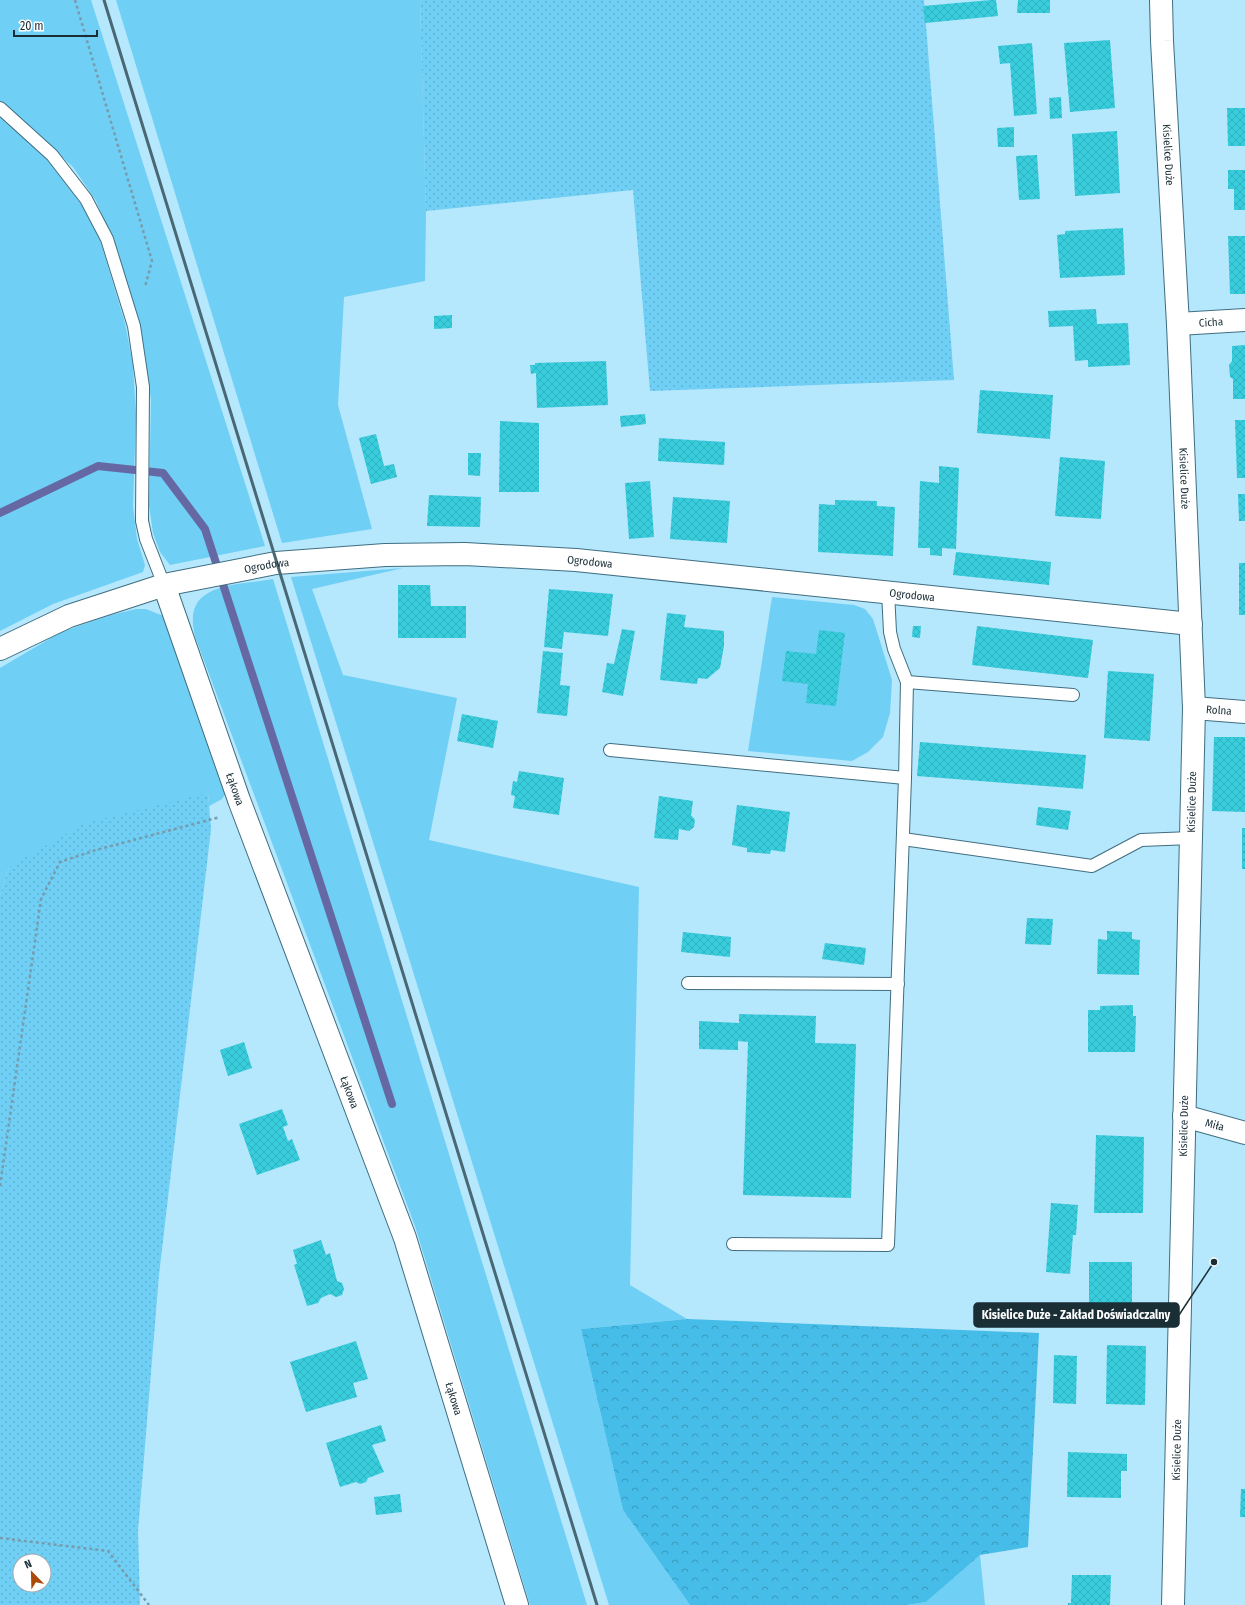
<svg xmlns="http://www.w3.org/2000/svg" width="1245" height="1605" font-family="'Fira Sans Condensed',sans-serif">
  <defs>
    <pattern id="forest-crowns" width="20" height="18" patternUnits="userSpaceOnUse"><rect width="20" height="18" fill="#45bde8"/><path d="M2 6a3 3 0 1 1 6 0M12 15a3 3 0 1 1 6 0" fill="none" stroke="#399abd"/></pattern>
    <pattern id="garden-dots" width="8" height="8" patternUnits="userSpaceOnUse"><rect width="8" height="8" fill="#6fcff4"/><path d="M2 2h.1M6 6h.1" fill="none" stroke="#60b2d2" stroke-width="1.8" stroke-linecap="round"/></pattern>
    <pattern id="building-cross-hatch" width="8" height="8" patternUnits="userSpaceOnUse"><rect width="8" height="8" fill="#38cddd"/><path d="M0 0l8 8M0 8l8-8" fill="none" stroke="#31b0be"/></pattern>
  </defs>
  <rect width="100%" height="100%" fill="#b5e7fd"/>
  <g fill="#6fcff4">
    <path d="M0,0H91L265,546L170,565L160,552L153,533L149,505L151,400L142,337L118,251L96,201L73,167L0,102Z"/>
    <path d="M116,0H420L426,211L425,281L344,297L338,405L372,529L282,543Z"/>
    <path d="M0,118L37,149L56,168L83,207L100,240L125,323L133,365L136,416L133,506L137,539L145,565L143,572L53,604L0,631Z"/>
    <path d="M403,568L312,589L343,675L457,698L429,840L639,887L630,1285L687,1319L581,1329L623,1510L690,1605H609L291,577Z"/>
    <path d="M273,579L587,1605H530L415,1226L196,639C179,582 234,586 273,579Z"/>
    <path d="M772,597L854,605L865,609L873,619L892,680L890,713L883,737L868,752L852,761L748,751Z"/>
    <path d="M136,609H146L166,617L227,791L222,799L209,806L208,793L9,867L0,895V668L61,632L111,615Z"/>
    <path d="M980,1555L985,1605H907L926,1602Z"/>
  </g>
  <path fill="url(#forest-crowns)" d="M687,1319L1039,1333L1028,1547L980,1555L926,1602L907,1605H690L623,1510L581,1329Z"/>
  <g fill="url(#garden-dots)" fill-rule="evenodd">
    <path d="M420,0H924L954,380L650,391L633,190L426,211Z"/>
    <path d="M208,793L211,829L159,1275L138,1531L140,1605H0V895L9,867L85,823ZM20,1561H44V1585H20Z"/>
  </g>
  <g fill="none" stroke-linecap="round" stroke-linejoin="round">
    <path stroke="#6668a4" stroke-width="8" d="M0,513L98,466L163,473L205,529L392,1104"/>
  </g>
  <g fill="url(#building-cross-hatch)">
    <path d="M991,0H996L998,16L925,23L923,6Z"/>
    <path d="M1018,0H1050V13H1017Z"/>
    <path d="M1110,40L1115,108L1070,112L1064,43Z"/>
    <path d="M1032,43L1037,114L1014,116L1010,63L1000,64L998,46Z"/>
    <path d="M1061,97L1062,118L1050,119L1049,98Z"/>
    <path d="M1227,108H1245V146H1228Z"/>
    <path d="M1014,127V147H998L997,128Z"/>
    <path d="M1117,131L1120,193L1075,196L1072,134Z"/>
    <path d="M1037,155L1040,199L1019,200L1016,156Z"/>
    <path d="M1228,170H1245V210H1234V189H1228Z"/>
    <path d="M1123,228L1125,275L1060,278L1057,235L1065,234V231Z"/>
    <path d="M1228,236H1245V294H1230Z"/>
    <path d="M1096,309L1097,324L1128,323L1130,365L1088,367V360L1075,361L1073,326L1049,327L1048,311Z"/>
    <path d="M452,315V328L434,329V316Z"/>
    <path d="M1245,345V399H1233V379L1230,377L1229,365L1232,361V346Z"/>
    <path d="M606,361L608,405L537,408L536,373L531,374L530,365H535V363Z"/>
    <path d="M980,390L1053,395L1050,439L977,433Z"/>
    <path d="M645,414L646,424L621,427L620,416Z"/>
    <path d="M1235,420H1245V478H1237Z"/>
    <path d="M500,421L539,423V492H499Z"/>
    <path d="M376,434L384,466L394,464L397,477L371,484L359,438Z"/>
    <path d="M659,438L725,442L724,465L658,461Z"/>
    <path d="M468,453H481L480,476L468,475Z"/>
    <path d="M1060,457L1105,461L1101,519L1055,516Z"/>
    <path d="M939,466L959,468L956,549L942,548V556L930,555V548H918L920,481L939,483Z"/>
    <path d="M650,481L654,537L629,539L625,483Z"/>
    <path d="M1238,494H1245V521H1239Z"/>
    <path d="M429,495L481,497L480,527L427,526Z"/>
    <path d="M673,497L730,501L727,543L670,539Z"/>
    <path d="M835,500L877,501V506L895,507L893,556L818,552L819,504L835,505Z"/>
    <path d="M956,552L1051,562L1049,585L953,575Z"/>
    <rect x="1239" y="563" width="6" height="52"/>
    <path d="M398,585H430L431,606H466V638H398Z"/>
    <path d="M549,589L613,594L608,636L564,632L562,649L544,647Z"/>
    <path d="M667,613L686,615L684,627L724,631V646L720,668L707,679L698,678L697,684L660,680Z"/>
    <path d="M913,626H921L920,638L912,637Z"/>
    <path d="M977,626L1093,640L1088,678L972,665Z"/>
    <path d="M622,629L635,631L623,696L602,692L607,663L614,664Z"/>
    <path d="M819,630L845,633L836,706L806,703L808,684L782,681L786,651L816,654Z"/>
    <path d="M543,651L563,653L560,685L570,686L567,716L537,713Z"/>
    <path d="M1108,671L1154,674L1150,741L1104,738Z"/>
    <path d="M462,714L498,721L493,748L457,741Z"/>
    <path d="M1214,737H1245V812L1212,811Z"/>
    <path d="M920,742L1086,755L1083,789L917,776Z"/>
    <path d="M519,771L564,778L559,815L513,808L515,796L511,795L513,781L517,782Z"/>
    <path d="M659,796L693,801L691,815L695,820L694,827L689,831L679,829L678,840L654,838Z"/>
    <path d="M737,805L790,812L785,852L771,850L770,854L747,852V848L732,845Z"/>
    <path d="M1038,807L1071,811L1068,830L1036,825Z"/>
    <rect x="1242" y="828" width="3" height="41"/>
    <path d="M1027,918L1053,919L1051,945L1025,944Z"/>
    <path d="M1107,931L1132,932V939L1140,940L1139,975L1097,974L1098,939L1107,940Z"/>
    <path d="M683,932L731,937L730,957L681,952Z"/>
    <path d="M825,943L866,948L864,965L822,959Z"/>
    <path d="M1133,1005V1016H1136L1135,1052H1088V1010H1100V1006Z"/>
    <path d="M739,1014L816,1016L815,1043L856,1044L851,1198L743,1195L748,1042L738,1041V1050L699,1049V1021L739,1023Z"/>
    <path d="M244,1042L252,1068L228,1076L220,1050Z"/>
    <path d="M282,1109L288,1125L283,1127L288,1141L292,1139L300,1160L257,1175L239,1124Z"/>
    <path d="M1096,1135L1144,1137L1143,1213H1094Z"/>
    <path d="M1051,1203L1078,1205L1076,1235H1073L1070,1274L1046,1272Z"/>
    <path d="M321,1240L326,1255L330,1253L337,1281L342,1283L344,1289L342,1295L336,1297L330,1294L321,1298L318,1303L307,1306L294,1265L297,1264L293,1250Z"/>
    <rect x="1089" y="1262" width="43" height="42"/>
    <path d="M356,1341L368,1379L353,1383L357,1397L306,1412L290,1362Z"/>
    <path d="M1107,1345L1146,1346L1145,1405L1106,1404Z"/>
    <path d="M1054,1355L1077,1356L1076,1404L1053,1403Z"/>
    <path d="M381,1425L386,1441L372,1445L384,1472L368,1478L366,1482L360,1484L356,1482L340,1487L326,1443Z"/>
    <path d="M1068,1452L1127,1454V1471H1121V1498L1067,1497Z"/>
    <path d="M1241,1489H1245V1517H1240Z"/>
    <path d="M400,1494L402,1512L376,1515L374,1497Z"/>
    <path d="M1072,1575H1111L1110,1605H1068V1603H1071Z"/>
  </g>
  <g fill="none" stroke-linecap="round" stroke-linejoin="round">
    <defs>
      <g id="lane">
        <path d="M0,108L52,155L86,199L107,239L134,326L143,387L142,521L146,539L164,585"/>
        <path d="M907,682L1073,695"/>
        <path d="M610,750L905,778"/>
        <path d="M903,839L1092,866L1141,840L1191,838"/>
        <path d="M688,983L898,984"/>
        <path d="M733,1244L888,1245L905,778L907,682L894,649L890,632L888,592"/>
      </g>
      <g id="street">
        <path id="s1" d="M1178,324L1245,320"/>
        <path id="s2" d="M164,585L239,800L405,1238L517,1605"/>
        <path id="s3" d="M1194,708L1245,712"/>
        <path id="s4" d="M1184,1116L1245,1133"/>
      </g>
      <g id="secondary">
        <path id="s5" d="M1161,0L1162,41L1178,324L1194,708L1173,1605"/>
        <path id="s6" d="M0,649L69,616L164,585L276,563L385,555L465,554L576,560L1191,624"/>
      </g>
    </defs>
    <use href="#lane" stroke="#3f6e81" stroke-width="14"/>
    <use href="#street" stroke="#3f6e81" stroke-width="24"/>
    <use href="#secondary" stroke="#3f6e81" stroke-width="24"/>
    <g stroke="#769cad" stroke-width="2.5" stroke-dasharray="3 3" stroke-linecap="butt">
      <path d="M75,0L152,261L145,287"/>
      <path d="M0,1186L41,899L60,862L96,850L220,817"/>
      <path d="M0,1538L108,1551L149,1605"/>
    </g>
    <use href="#lane" stroke="#fff" stroke-width="12"/>
    <use href="#street" stroke="#fff" stroke-width="22"/>
    <use href="#secondary" stroke="#fff" stroke-width="22"/>
    <path stroke="#4a6774" stroke-width="3" d="M104,0L597,1605"/>
  </g>
  <g text-anchor="middle" dominant-baseline="central" stroke-width="4" stroke-linejoin="round" paint-order="stroke">
    <g font-size="11" fill="#1a2e36" stroke="#fff">
      <text stroke="none"><textPath href="#s5" startOffset="155">Kisielice Duże</textPath></text>
      <text stroke="none"><textPath href="#s1" startOffset="33">Cicha</textPath></text>
      <text stroke="none"><textPath href="#s5" startOffset="479">Kisielice Duże</textPath></text>
      <text stroke="none"><textPath href="#s6" startOffset="605">Ogrodowa</textPath></text>
      <text stroke="none"><textPath href="#s6" startOffset="281">Ogrodowa</textPath></text>
      <text stroke="none"><textPath href="#s6" startOffset="929">Ogrodowa</textPath></text>
      <text stroke="none"><textPath href="#s3" startOffset="25">Rolna</textPath></text>
      <text stroke="none"><textPath href="#s2" startOffset="216">Łąkowa</textPath></text>
      <text transform="translate(1192 802) rotate(-89)">Kisielice Duże</text>
      <text stroke="none"><textPath href="#s2" startOffset="540">Łąkowa</textPath></text>
      <text stroke="none"><textPath href="#s4" startOffset="32">Miła</textPath></text>
      <text transform="translate(1184 1126) rotate(-89)">Kisielice Duże</text>
      <text stroke="none"><textPath href="#s2" startOffset="864">Łąkowa</textPath></text>
      <text transform="translate(1177 1450) rotate(-89)">Kisielice Duże</text>
    </g>
  </g>
  <path fill="none" stroke="#1a2e36" stroke-width="1.5" d="M1214 1262L1179 1315"/>
  <circle fill="#1a2e36" stroke="#fff" stroke-width="1.5" cx="1214" cy="1262" r="4"/>
  <rect fill="#1a2e36" stroke="#1a2e36" stroke-width="1.5" x="974" y="1303" width="205" height="24" rx="4"/>
  <g font-size="12" text-anchor="middle" font-weight="bold" fill="#fff">
    <text x="1076" y="1319">Kisielice Duże - Zakład Doświadczalny</text>
  </g>
  <g transform="translate(32 1573) rotate(337)"><circle r="19" fill="#ffffff" stroke="#a3abaf"/>
  <path d="M0-3L7 15L0 10L-7 15Z" fill="#ab4909"/>
  <text y="-6" font-size="11" font-weight="bold" text-anchor="middle" fill="#1a2e36">N</text>
  </g>
  <path d="M14 30v6h83v-6" fill="none" stroke="#1a2e36" stroke-width="2"/>
  <text x="20" y="30" font-size="12" fill="#1a2e36" stroke="#ffffff" stroke-width="3" paint-order="stroke">20 m</text>
</svg>
